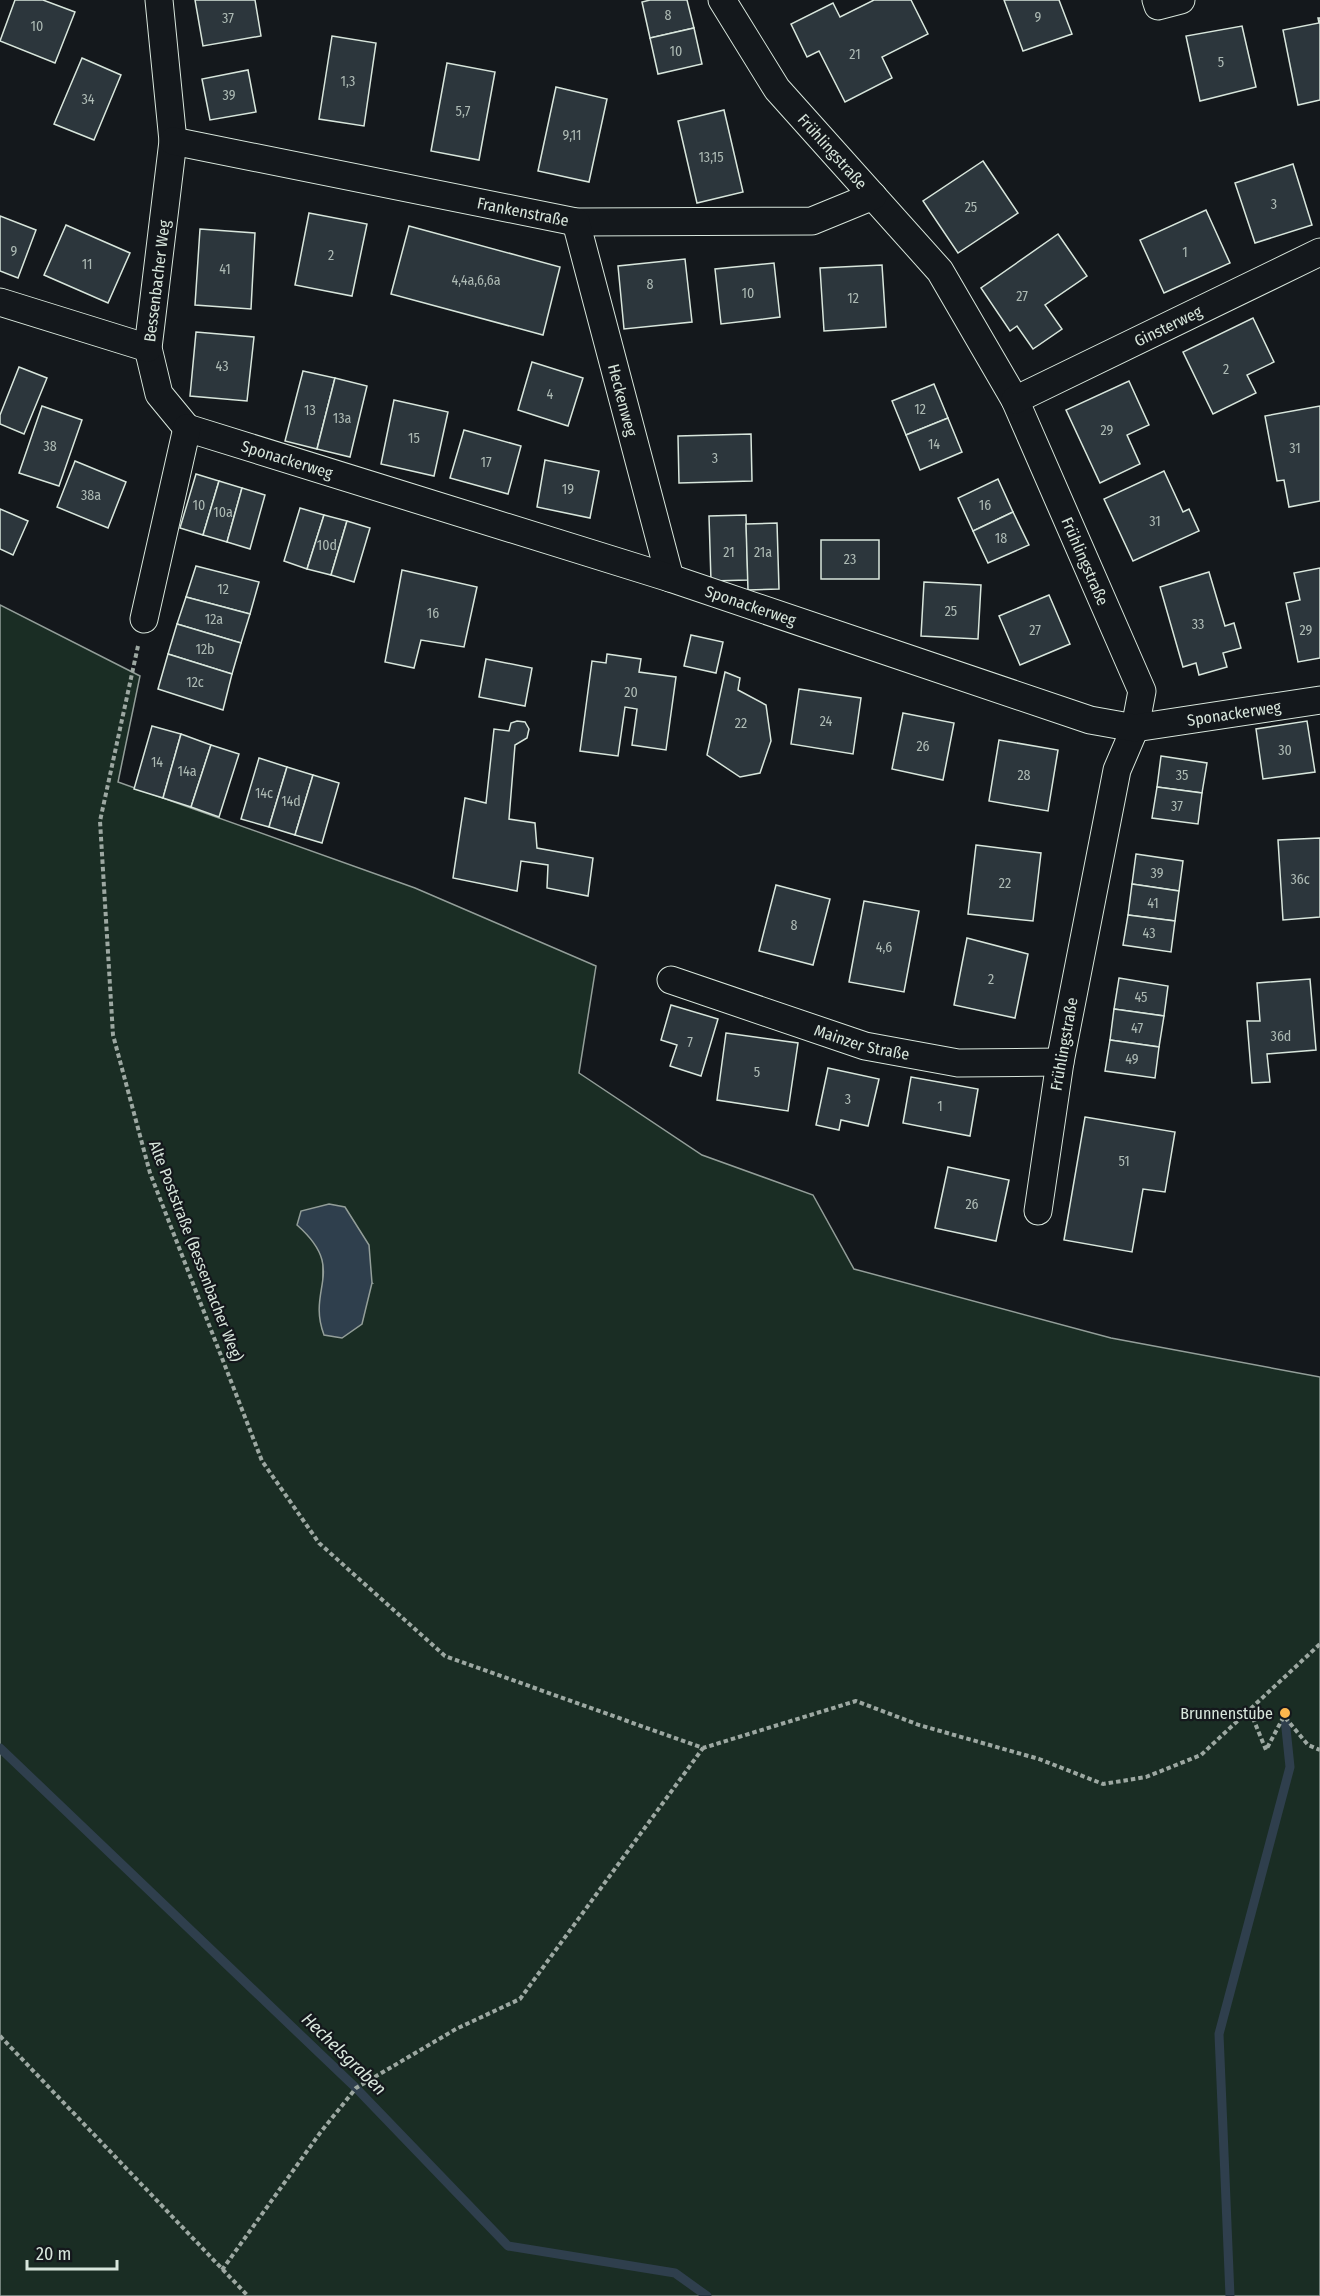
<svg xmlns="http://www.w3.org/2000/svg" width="1320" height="2296" font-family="'Fira Sans Condensed',sans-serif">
  <rect width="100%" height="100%" fill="#14181c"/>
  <path fill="#1a2d24" stroke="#939e99" stroke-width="1.5" fill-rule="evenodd" d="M0,605L140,676L118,782L415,888L596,966L579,1073L702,1155L813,1195L854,1269L1111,1338L1320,1377V2296H0ZM313,1239L372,1283L323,1285V1258Z"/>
  <path fill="#2f3f4d" stroke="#939e99" stroke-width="1.5" d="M329,1204L345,1207L369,1245L372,1283L362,1324L342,1338L324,1335C306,1288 348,1270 297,1225L301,1211Z"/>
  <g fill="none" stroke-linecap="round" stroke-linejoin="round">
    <g stroke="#2f3f4d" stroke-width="9">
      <path d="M0,1748L356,2088L508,2246L675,2273L707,2296"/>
      <path d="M1230,2296L1219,2034L1290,1767L1285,1719"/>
    </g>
  </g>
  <g fill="#2c363c" stroke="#d8e6dc" stroke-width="1.5">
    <path d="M15,0H43L75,12L55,63L0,41Z"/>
    <path d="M195,0H255L261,36L203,46Z"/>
    <path d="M650,0H687L694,28L650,38L642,2Z"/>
    <path d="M874,0H911L928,34L882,57L892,78L845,102L819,51L807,57L791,24L833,3L840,17Z"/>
    <path d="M1004,0H1059L1072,34L1023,51Z"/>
    <path d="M1318,18H1320V100L1298,105L1283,30L1319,23Z"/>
    <path d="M1242,26L1256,87L1200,101L1186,36Z"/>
    <path d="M694,28L702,64L658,74L650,38Z"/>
    <path d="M332,36L376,43L364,126L319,119Z"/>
    <path d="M82,58L121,75L94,140L54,124Z"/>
    <path d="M447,63L495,72L479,160L431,151Z"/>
    <path d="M248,70L256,112L210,120L202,79Z"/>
    <path d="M556,87L607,99L589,182L538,171Z"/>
    <path d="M724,110L743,192L697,203L678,121Z"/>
    <path d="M983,161L1018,213L958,253L923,201Z"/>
    <path d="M1293,164L1312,225L1255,243L1235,183Z"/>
    <path d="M1206,210L1230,263L1164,293L1140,240Z"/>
    <path d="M309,213L367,224L352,296L295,285Z"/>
    <path d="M0,216L36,230L18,278L0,271Z"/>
    <path d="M66,225L130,253L108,303L44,275Z"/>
    <path d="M409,226L560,267L543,335L391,294Z"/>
    <path d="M200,229L255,233L251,309L195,305Z"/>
    <path d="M1058,234L1087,276L1045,305L1062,329L1033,349L1017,326L1010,331L981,288Z"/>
    <path d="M685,259L692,322L624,329L618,266Z"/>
    <path d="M774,263L780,317L721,324L715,269Z"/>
    <path d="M882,265L886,327L824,331L820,268Z"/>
    <path d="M1253,318L1274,362L1247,375L1256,393L1213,414L1183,352Z"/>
    <path d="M196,332L254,337L247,401L190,396Z"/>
    <path d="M532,362L583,378L568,426L518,410Z"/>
    <path d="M19,367L47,378L24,434L0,424V415Z"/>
    <path d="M303,371L335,378L317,449L285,441Z"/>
    <path d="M335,378L367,386L350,457L317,449Z"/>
    <path d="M1129,381L1149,425L1127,435L1140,464L1100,483L1066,410Z"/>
    <path d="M934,384L948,418L906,435L892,401Z"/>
    <path d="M394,400L448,412L434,476L381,464Z"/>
    <path d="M42,406L82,420L59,486L19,473Z"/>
    <path d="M1320,406V501L1289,507L1284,480L1277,481L1265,416Z"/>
    <path d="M948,418L962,452L920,470L906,435Z"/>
    <path d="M464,430L521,446L508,494L450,478Z"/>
    <path d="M751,434L752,481L679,483L678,436Z"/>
    <path d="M545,460L599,471L590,518L537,507Z"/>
    <path d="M75,461L126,482L108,528L57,507Z"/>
    <path d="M1164,471L1183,512L1189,509L1199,531L1133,561L1104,499Z"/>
    <path d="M196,474L219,481L203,535L180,528Z"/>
    <path d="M998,479L1013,512L973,531L958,498Z"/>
    <path d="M219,481L242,488L227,542L203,535Z"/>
    <path d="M242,488L265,495L250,549L227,542Z"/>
    <path d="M300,508L324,515L307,569L284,561Z"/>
    <path d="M0,509L28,521L13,555L0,549Z"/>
    <path d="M1013,512L1029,545L988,563L973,531Z"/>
    <path d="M324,515L347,521L331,575L307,569Z"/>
    <path d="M746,515L748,580L711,581L709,516Z"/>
    <path d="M347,521L370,528L354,582L331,575Z"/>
    <path d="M777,523L779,589L748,590L746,524Z"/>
    <rect x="821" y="540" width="58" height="39"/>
    <path d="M196,566L259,582L250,614L186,597Z"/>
    <path d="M1320,568V658L1298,662L1286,603L1300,600L1294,573Z"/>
    <path d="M402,570L477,587L464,647L421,640L414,668L385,662Z"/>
    <path d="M1209,572L1225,626L1234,623L1241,648L1223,653L1227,667L1199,675L1196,663L1183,667L1160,587Z"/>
    <path d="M924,582L981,585L978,639L921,636Z"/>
    <path d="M1049,595L1070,644L1020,665L999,616Z"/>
    <path d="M186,597L250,614L241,643L177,624Z"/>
    <path d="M177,624L241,643L232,674L168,654Z"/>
    <path d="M691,635L723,642L716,673L684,666Z"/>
    <path d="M168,654L232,674L223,710L158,689Z"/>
    <path d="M607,654L641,659L639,672L676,677L666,750L632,745L637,709L625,707L618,756L580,751L592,661L606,663Z"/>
    <path d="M486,659L532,668L525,706L479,697Z"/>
    <path d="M725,672L740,678L738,690L766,705L771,741L760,773L740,777L707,755Z"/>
    <path d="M799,689L861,698L853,754L791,744Z"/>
    <path d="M903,713L954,723L943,780L892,769Z"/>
    <path d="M517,721L525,722L529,729L527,738L515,745L509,819L535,823L537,848L593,858L588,896L547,888L548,865L521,861L517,891L453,878L465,798L486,803L494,729L509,731L511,723Z"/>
    <path d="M1307,721L1315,772L1263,779L1256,729Z"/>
    <path d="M152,726L181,734L163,798L134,789Z"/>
    <path d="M181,734L211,745L191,807L163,798Z"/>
    <path d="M999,740L1058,750L1048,811L989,801Z"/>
    <path d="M211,745L239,754L219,817L191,807Z"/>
    <path d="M1161,756L1207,763L1202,793L1157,787Z"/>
    <path d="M259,758L287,767L269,827L241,819Z"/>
    <path d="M287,767L313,775L295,835L269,827Z"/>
    <path d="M313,775L339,783L322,843L295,835Z"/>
    <path d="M1157,787L1202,793L1198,824L1152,818Z"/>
    <path d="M1320,838V917L1283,920L1278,840Z"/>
    <path d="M976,845L1041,853L1033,921L968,914Z"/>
    <path d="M1136,854L1183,861L1179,891L1132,884Z"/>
    <path d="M1132,884L1179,891L1175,921L1128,915Z"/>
    <path d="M776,885L830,899L813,965L759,951Z"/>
    <path d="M864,901L919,911L904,992L849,982Z"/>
    <path d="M1128,915L1175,921L1171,952L1123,945Z"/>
    <path d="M967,938L1028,954L1015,1018L954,1005Z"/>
    <path d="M1119,978L1168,986L1164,1016L1114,1009Z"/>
    <path d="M1310,979L1316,1050L1267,1054L1270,1082L1252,1083L1247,1021H1260L1257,983Z"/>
    <path d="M671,1005L718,1019L701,1076L670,1066L677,1045L661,1040Z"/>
    <path d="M1114,1009L1164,1016L1159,1047L1110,1040Z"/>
    <path d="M726,1033L798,1043L788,1111L717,1100Z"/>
    <path d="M1110,1040L1159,1047L1155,1078L1105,1071Z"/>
    <path d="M828,1068L879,1079L868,1126L841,1120L839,1130L816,1125Z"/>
    <path d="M911,1077L978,1089L970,1136L903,1123Z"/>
    <path d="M1085,1117L1175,1132L1165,1192L1143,1189L1132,1252L1064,1240Z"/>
    <path d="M948,1167L1009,1180L996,1241L935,1228Z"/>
  </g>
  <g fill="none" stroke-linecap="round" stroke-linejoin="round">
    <defs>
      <g id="minor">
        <path d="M159,0L173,141L148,348L159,394L187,428"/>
        <path id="s1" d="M722,0L777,89L940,271L1015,400L1142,691L1135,728L1117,770L1060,1062L1038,1211"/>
        <path d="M1156,0L1158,6L1181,0"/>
        <path id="s2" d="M173,141L576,222L812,221L873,196"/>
        <path id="s3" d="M576,222L670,578"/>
        <path d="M0,302L148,348"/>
        <path id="s4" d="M1015,400L1320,252"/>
        <path id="s5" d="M187,428L670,578L1090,720L1135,728L1320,700"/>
        <path d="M144,619L187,428"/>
        <path id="s6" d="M671,980L865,1046L958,1063L1060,1062"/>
      </g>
    </defs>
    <use href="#minor" stroke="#d8e6dc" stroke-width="29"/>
    <g stroke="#9da8a2" stroke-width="4" stroke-dasharray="4.5 3" stroke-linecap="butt">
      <path d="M138,646L100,821L113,1035L150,1173L262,1461L319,1543L445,1656L703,1748L856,1701L919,1725L1039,1759L1103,1784L1146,1777L1201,1755L1320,1644"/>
      <path d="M1250,1711L1266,1750L1284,1716L1308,1745L1320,1750"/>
      <path d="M0,2036L248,2296"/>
      <path d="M222,2270L320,2133L356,2088L456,2029L520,1999L703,1748"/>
    </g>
    <use href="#minor" stroke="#14181c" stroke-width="27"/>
  </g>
  <circle fill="#ffb74d" stroke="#14181c" stroke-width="2" cx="1285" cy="1713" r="6"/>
  <g text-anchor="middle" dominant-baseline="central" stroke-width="4.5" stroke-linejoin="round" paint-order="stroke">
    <g font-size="14" fill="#adbab4">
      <text x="668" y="15">8</text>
      <text x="1038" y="17">9</text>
      <text x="228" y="18">37</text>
      <text x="37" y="26">10</text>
      <text x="676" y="51">10</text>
      <text x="855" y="54">21</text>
      <text x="1221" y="62">5</text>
      <text x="348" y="81">1,3</text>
      <text x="229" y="95">39</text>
      <text x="88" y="99">34</text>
      <text x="463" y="111">5,7</text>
      <text x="572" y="135">9,11</text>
      <text x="711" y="157">13,15</text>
      <text x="1274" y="204">3</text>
      <text x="971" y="207">25</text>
      <text x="14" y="251">9</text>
      <text x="1185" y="252">1</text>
      <text x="331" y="255">2</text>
      <text x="87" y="264">11</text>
      <text x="225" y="269">41</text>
      <text x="476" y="280">4,4a,6,6a</text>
      <text x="650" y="284">8</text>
      <text x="748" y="293">10</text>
      <text x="1022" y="296">27</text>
      <text x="853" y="298">12</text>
      <text x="222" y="366">43</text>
      <text x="1226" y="369">2</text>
      <text x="550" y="394">4</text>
      <text x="920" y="409">12</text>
      <text x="310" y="410">13</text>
      <text x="342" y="418">13a</text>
      <text x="1107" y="430">29</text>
      <text x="414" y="438">15</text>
      <text x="934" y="444">14</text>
      <text x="50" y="446">38</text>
      <text x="1295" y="448">31</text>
      <text x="715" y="458">3</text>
      <text x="486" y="462">17</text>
      <text x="568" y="489">19</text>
      <text x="91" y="495">38a</text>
      <text x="199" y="505">10</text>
      <text x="985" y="505">16</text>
      <text x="223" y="512">10a</text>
      <text x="1155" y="521">31</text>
      <text x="1001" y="538">18</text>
      <text x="327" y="545">10d</text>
      <text x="729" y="552">21</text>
      <text x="763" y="552">21a</text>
      <text x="850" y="559">23</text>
      <text x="223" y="589">12</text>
      <text x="951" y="611">25</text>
      <text x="433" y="613">16</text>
      <text x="214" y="619">12a</text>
      <text x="1198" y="624">33</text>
      <text x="1035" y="630">27</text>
      <text x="1306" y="630">29</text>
      <text x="205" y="649">12b</text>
      <text x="195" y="682">12c</text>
      <text x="631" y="692">20</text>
      <text x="826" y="721">24</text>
      <text x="741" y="723">22</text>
      <text x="923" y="746">26</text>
      <text x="1285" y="750">30</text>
      <text x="157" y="762">14</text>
      <text x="187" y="771">14a</text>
      <text x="1024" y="775">28</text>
      <text x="1182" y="775">35</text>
      <text x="264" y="793">14c</text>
      <text x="291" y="801">14d</text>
      <text x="1177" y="806">37</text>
      <text x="1157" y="873">39</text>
      <text x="1300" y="879">36c</text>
      <text x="1005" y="883">22</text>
      <text x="1153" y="903">41</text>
      <text x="794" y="925">8</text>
      <text x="1149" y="933">43</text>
      <text x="884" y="947">4,6</text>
      <text x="991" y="979">2</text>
      <text x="1141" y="997">45</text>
      <text x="1137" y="1028">47</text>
      <text x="1281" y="1036">36d</text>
      <text x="690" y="1042">7</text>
      <text x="1132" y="1059">49</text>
      <text x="757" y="1072">5</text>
      <text x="848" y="1099">3</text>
      <text x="940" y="1106">1</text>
      <text x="1124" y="1161">51</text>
      <text x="972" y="1204">26</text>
    </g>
    <g font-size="16" fill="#d8e6dc" stroke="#14181c">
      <text stroke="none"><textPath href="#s1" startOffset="188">Frühlingstraße</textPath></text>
      <text stroke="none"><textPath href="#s2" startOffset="357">Frankenstraße</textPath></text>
      <text transform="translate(157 281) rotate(-83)">Bessenbacher Weg</text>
      <text stroke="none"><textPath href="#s4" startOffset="170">Ginsterweg</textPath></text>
      <text stroke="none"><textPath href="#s3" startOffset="184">Heckenweg</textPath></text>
      <text stroke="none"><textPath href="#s5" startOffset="105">Sponackerweg</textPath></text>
      <text stroke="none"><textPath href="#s1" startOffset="674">Frühlingstraße</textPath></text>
      <text stroke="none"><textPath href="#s5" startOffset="591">Sponackerweg</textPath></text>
      <text stroke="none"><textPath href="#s5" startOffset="1095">Sponackerweg</textPath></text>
      <text stroke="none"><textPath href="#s6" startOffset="201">Mainzer Straße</textPath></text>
      <text transform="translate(1064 1044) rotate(-80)">Frühlingstraße</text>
      <text transform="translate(196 1251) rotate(69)">Alte Poststraße (Bessenbacher Weg)</text>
    </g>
    <g font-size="16" fill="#d8e6dc" stroke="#14181c" text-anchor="end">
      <text x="1273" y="1713">Brunnenstube</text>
    </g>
    <g font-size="18" font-style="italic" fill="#d8e6dc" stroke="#14181c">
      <text transform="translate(344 2054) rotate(44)">Hechelsgraben</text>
    </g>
  </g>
  <path d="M27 2260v9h90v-9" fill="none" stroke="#d8e6dc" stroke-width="3"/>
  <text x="36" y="2260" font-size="18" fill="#d8e6dc" stroke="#14181c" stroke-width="4.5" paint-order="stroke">20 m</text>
</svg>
